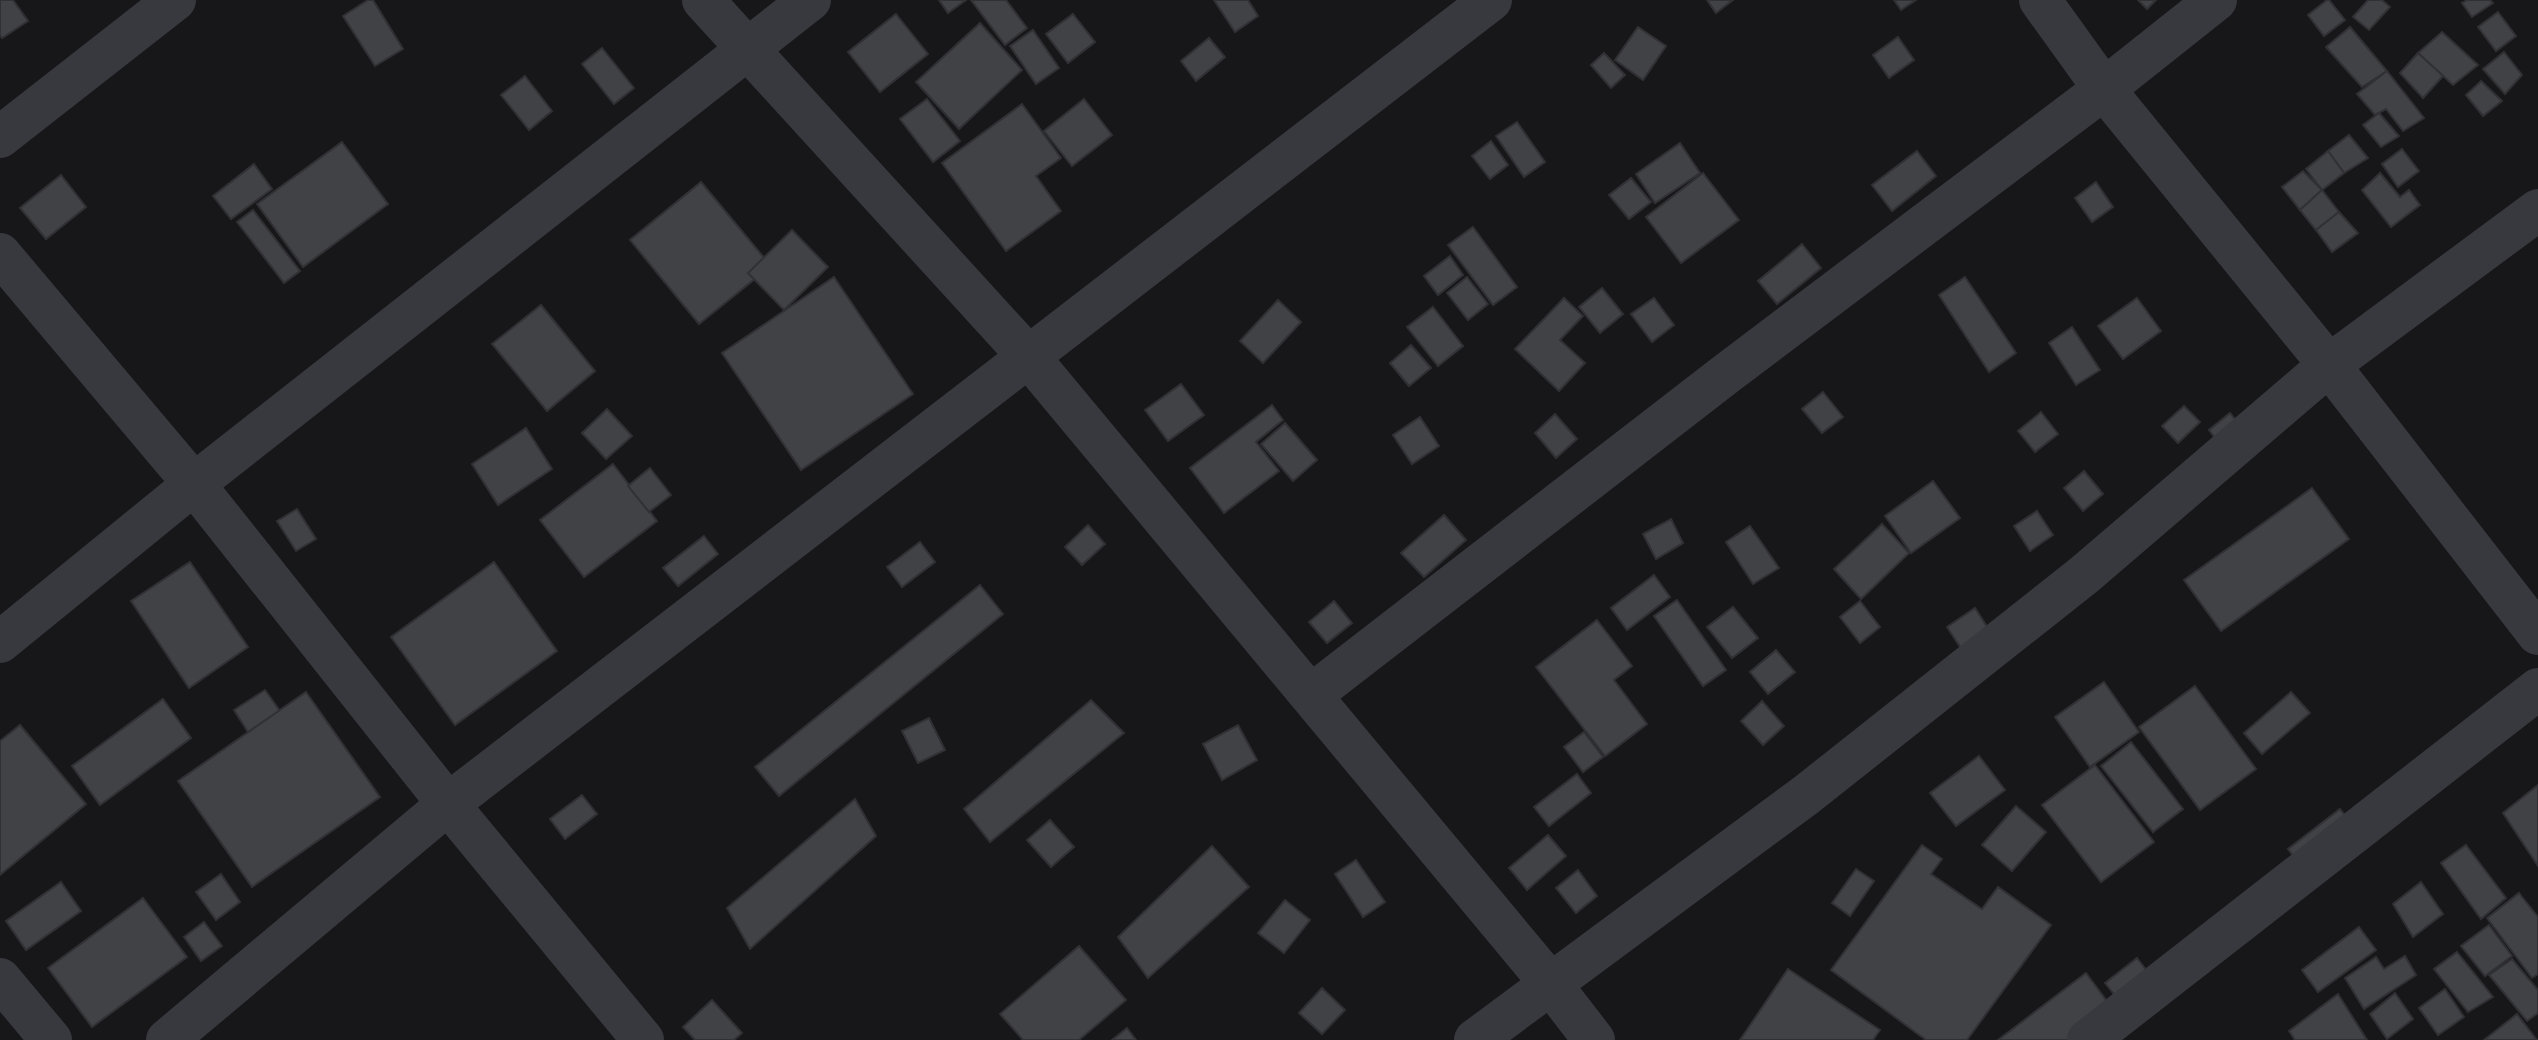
<svg xmlns="http://www.w3.org/2000/svg" width="2538" height="1040" font-family="Manrope,sans-serif">
  <rect width="100%" height="100%" fill="#171719"/>
  <g fill="#414246" stroke="#313135" stroke-width="2">
    <path d="M0,0H13L28,21L2,38L0,35Z"/>
    <path d="M368,0H373L403,49L375,66L343,16Z"/>
    <path d="M939,0H966L948,13Z"/>
    <path d="M971,0H1006L1027,28L1005,45Z"/>
    <path d="M1214,0H1248L1258,16L1235,32Z"/>
    <path d="M1707,0H1733L1716,13Z"/>
    <path d="M1894,0H1916L1901,10Z"/>
    <path d="M2138,0H2156L2147,9Z"/>
    <path d="M2327,0H2329L2345,20L2324,36L2308,15Z"/>
    <path d="M2368,0H2382L2390,7L2369,30L2353,17Z"/>
    <path d="M2467,0H2490L2493,3L2472,17L2462,3Z"/>
    <path d="M2498,12L2516,36L2496,51L2478,27Z"/>
    <path d="M896,14L928,54L880,92L848,52Z"/>
    <path d="M1073,14L1095,42L1068,63L1046,34Z"/>
    <path d="M980,23L1022,70L959,129L916,82Z"/>
    <path d="M1638,27L1666,46L1643,80L1615,60Z"/>
    <path d="M2350,27L2387,71L2362,87L2326,47Z"/>
    <path d="M1033,30L1059,68L1036,84L1010,46Z"/>
    <path d="M2442,32L2478,65L2453,85L2418,53Z"/>
    <path d="M1898,37L1914,60L1889,78L1873,55Z"/>
    <path d="M1209,38L1225,57L1196,81L1181,61Z"/>
    <path d="M602,48L634,88L614,104L582,64Z"/>
    <path d="M2504,52L2522,75L2505,94L2483,69Z"/>
    <path d="M1604,53L1625,75L1611,88L1591,65Z"/>
    <path d="M2418,53L2443,76L2423,98L2400,73Z"/>
    <path d="M2387,71L2424,118L2403,131L2386,109L2375,115L2357,94Z"/>
    <path d="M525,76L552,111L529,130L501,95Z"/>
    <path d="M2481,81L2502,101L2483,116L2466,95Z"/>
    <path d="M927,99L960,141L933,162L900,119Z"/>
    <path d="M1084,99L1112,135L1072,166L1044,131Z"/>
    <path d="M1022,104L1061,158L1036,176L1061,211L1006,251L942,163Z"/>
    <path d="M2379,113L2399,136L2381,147L2363,125Z"/>
    <path d="M1517,122L1545,162L1524,177L1496,136Z"/>
    <path d="M2349,135L2368,158L2344,173L2328,151Z"/>
    <path d="M1491,141L1508,165L1490,179L1472,156Z"/>
    <path d="M342,142L388,204L303,267L257,204Z"/>
    <path d="M1680,143L1700,173L1655,203L1636,174Z"/>
    <path d="M2402,149L2419,171L2398,187L2382,164Z"/>
    <path d="M1917,151L1936,176L1892,211L1872,185Z"/>
    <path d="M2328,151L2344,173L2322,190L2306,169Z"/>
    <path d="M254,164L272,189L231,219L213,196Z"/>
    <path d="M2303,171L2322,190L2300,210L2282,187Z"/>
    <path d="M1703,173L1739,220L1681,263L1646,217Z"/>
    <path d="M2380,173L2400,197L2409,190L2420,205L2391,227L2362,190Z"/>
    <path d="M61,175L86,207L46,239L20,208Z"/>
    <path d="M1631,178L1651,202L1629,219L1609,195Z"/>
    <path d="M701,182L771,266L699,324L630,240Z"/>
    <path d="M2096,182L2113,207L2092,222L2075,198Z"/>
    <path d="M2322,190L2339,212L2316,230L2300,210Z"/>
    <path d="M253,210L300,271L284,283L237,222Z"/>
    <path d="M2339,212L2358,233L2332,252L2316,230Z"/>
    <path d="M1473,227L1517,287L1493,305L1448,245Z"/>
    <path d="M792,230L828,267L784,310L748,273Z"/>
    <path d="M1802,244L1821,268L1777,304L1758,281Z"/>
    <path d="M1450,256L1463,275L1438,295L1424,276Z"/>
    <path d="M834,277L913,394L801,470L722,353Z"/>
    <path d="M1467,277L1488,304L1468,320L1447,293Z"/>
    <path d="M1965,277L2016,353L1989,372L1939,295Z"/>
    <path d="M1602,288L1623,314L1600,333L1579,307Z"/>
    <path d="M1564,298L1583,316L1560,340L1585,363L1559,391L1515,349Z"/>
    <path d="M1654,298L1674,325L1652,342L1631,314Z"/>
    <path d="M2137,298L2161,331L2123,359L2098,326Z"/>
    <path d="M1278,300L1301,322L1263,363L1240,341Z"/>
    <path d="M541,305L595,371L547,411L492,344Z"/>
    <path d="M1433,307L1463,346L1438,366L1407,327Z"/>
    <path d="M2072,327L2100,370L2076,385L2049,343Z"/>
    <path d="M1411,345L1431,368L1409,386L1390,363Z"/>
    <path d="M1181,384L1204,415L1168,441L1145,410Z"/>
    <path d="M1823,392L1843,417L1822,433L1802,409Z"/>
    <path d="M1272,405L1283,420L1256,442L1279,471L1224,513L1190,468Z"/>
    <path d="M2184,406L2200,422L2178,443L2162,426Z"/>
    <path d="M607,409L632,436L606,459L582,433Z"/>
    <path d="M2041,412L2058,434L2035,452L2018,431Z"/>
    <path d="M2230,413L2249,437L2227,454L2209,430Z"/>
    <path d="M1555,414L1577,439L1556,458L1535,433Z"/>
    <path d="M1420,417L1439,446L1412,464L1393,435Z"/>
    <path d="M1285,423L1317,460L1293,481L1261,444Z"/>
    <path d="M526,428L552,469L498,505L472,464Z"/>
    <path d="M613,464L657,521L584,577L540,520Z"/>
    <path d="M650,468L671,495L649,512L628,486Z"/>
    <path d="M2084,471L2103,494L2083,511L2064,488Z"/>
    <path d="M1933,481L1960,518L1911,553L1885,516Z"/>
    <path d="M2312,488L2349,539L2221,631L2184,580Z"/>
    <path d="M297,509L316,539L296,551L277,521Z"/>
    <path d="M2037,511L2053,535L2030,551L2014,526Z"/>
    <path d="M1444,515L1466,540L1424,577L1401,553Z"/>
    <path d="M1671,519L1683,543L1656,559L1643,534Z"/>
    <path d="M1882,524L1909,553L1861,599L1834,569Z"/>
    <path d="M1088,525L1105,544L1082,565L1065,547Z"/>
    <path d="M1750,526L1779,568L1753,584L1726,542Z"/>
    <path d="M704,536L718,554L678,586L663,568Z"/>
    <path d="M920,542L935,562L902,587L887,567Z"/>
    <path d="M190,562L248,647L189,688L131,601Z"/>
    <path d="M494,562L557,651L455,725L391,637Z"/>
    <path d="M1654,575L1670,597L1627,630L1611,608Z"/>
    <path d="M980,585L1003,614L779,796L755,767Z"/>
    <path d="M1677,600L1726,670L1703,686L1654,616Z"/>
    <path d="M1334,601L1352,623L1327,643L1309,622Z"/>
    <path d="M1860,601L1880,627L1860,643L1840,617Z"/>
    <path d="M1733,607L1758,638L1732,658L1707,627Z"/>
    <path d="M1975,608L2004,653L1976,671L1947,627Z"/>
    <path d="M1597,620L1632,666L1614,680L1647,724L1605,756L1536,667Z"/>
    <path d="M1776,650L1795,672L1768,694L1750,672Z"/>
    <path d="M2104,682L2139,732L2090,767L2055,717Z"/>
    <path d="M2195,686L2256,769L2200,810L2139,727Z"/>
    <path d="M265,690L280,711L248,732L234,710Z"/>
    <path d="M306,692L380,797L252,887L178,781Z"/>
    <path d="M2291,692L2310,713L2262,754L2244,733Z"/>
    <path d="M163,699L191,738L100,805L72,766Z"/>
    <path d="M1091,700L1124,733L990,842L964,809Z"/>
    <path d="M1762,701L1784,726L1763,745L1741,721Z"/>
    <path d="M929,718L945,750L918,763L902,731Z"/>
    <path d="M20,725L86,804L0,875V741Z"/>
    <path d="M1238,725L1257,760L1222,780L1203,744Z"/>
    <path d="M1584,732L1603,757L1583,772L1564,747Z"/>
    <path d="M2131,742L2183,809L2153,832L2101,766Z"/>
    <path d="M1979,756L2005,790L1956,826L1930,793Z"/>
    <path d="M2095,765L2154,842L2101,882L2042,805Z"/>
    <path d="M1577,774L1591,793L1549,826L1534,807Z"/>
    <path d="M2538,785V866L2503,813Z"/>
    <path d="M582,795L597,814L565,839L550,819Z"/>
    <path d="M855,799L876,836L750,949L727,908Z"/>
    <path d="M2016,806L2046,832L2012,871L1982,845Z"/>
    <path d="M2340,809L2361,836L2309,876L2288,849Z"/>
    <path d="M1050,820L1074,847L1051,867L1027,840Z"/>
    <path d="M1548,835L1566,856L1527,890L1509,868Z"/>
    <path d="M1922,845L1942,859L1931,874L1982,909L1998,887L2051,925L1967,1040H1926L1831,970Z"/>
    <path d="M2466,845L2506,898L2481,919L2441,863Z"/>
    <path d="M1212,846L1249,887L1148,978L1118,937Z"/>
    <path d="M1356,860L1385,902L1363,917L1335,874Z"/>
    <path d="M1856,869L1874,881L1850,916L1832,903Z"/>
    <path d="M1578,870L1597,896L1576,913L1556,888Z"/>
    <path d="M221,874L240,902L216,920L196,892Z"/>
    <path d="M61,882L81,911L26,950L6,921Z"/>
    <path d="M2421,882L2443,914L2413,937L2393,904Z"/>
    <path d="M2519,893L2538,917V974L2532,978L2487,918Z"/>
    <path d="M143,898L187,957L92,1027L48,968Z"/>
    <path d="M1285,900L1310,920L1284,953L1258,933Z"/>
    <path d="M204,922L222,946L201,961L184,937Z"/>
    <path d="M2489,925L2512,956L2485,976L2461,946Z"/>
    <path d="M2359,927L2376,950L2318,992L2302,970Z"/>
    <path d="M1079,946L1126,1000L1079,1040H1023L1000,1014Z"/>
    <path d="M2457,952L2493,997L2468,1012L2434,969Z"/>
    <path d="M2405,956L2416,975L2364,1009L2345,978L2376,957L2384,969Z"/>
    <path d="M2137,958L2160,988L2129,1013L2105,983Z"/>
    <path d="M2512,959L2538,990V1013L2527,1021L2489,975Z"/>
    <path d="M1788,969L1880,1030L1873,1040H1740Z"/>
    <path d="M2086,973L2127,1028L2111,1040H1998Z"/>
    <path d="M1322,988L1345,1010L1322,1034L1299,1013Z"/>
    <path d="M2445,989L2464,1017L2438,1035L2419,1008Z"/>
    <path d="M2395,993L2413,1019L2387,1039L2370,1014Z"/>
    <path d="M2338,994L2367,1040H2295L2289,1031Z"/>
    <path d="M712,1000L742,1033L734,1040H695L683,1027Z"/>
    <path d="M2517,1014L2537,1040H2484Z"/>
    <path d="M1127,1028L1136,1040H1112Z"/>
  </g>
  <g fill="none" stroke-linecap="round" stroke-linejoin="round">
    <g stroke="#38393e" stroke-width="42">
      <path d="M703,0L1028,356L1550,983L1594,1040"/>
      <path d="M2040,0L2104,89L2329,365L2538,634"/>
      <path d="M0,137L175,0"/>
      <path d="M0,254L194,484L448,804L643,1040"/>
      <path d="M0,642L194,484L810,0"/>
      <path d="M1311,695L1726,374L2104,89L2216,0"/>
      <path d="M0,979L51,1040"/>
      <path d="M167,1040L448,804L1491,0"/>
      <path d="M1475,1040L1806,795L2084,575L2329,365L2538,210"/>
      <path d="M2088,1040L2538,689"/>
    </g>
  </g>
</svg>
